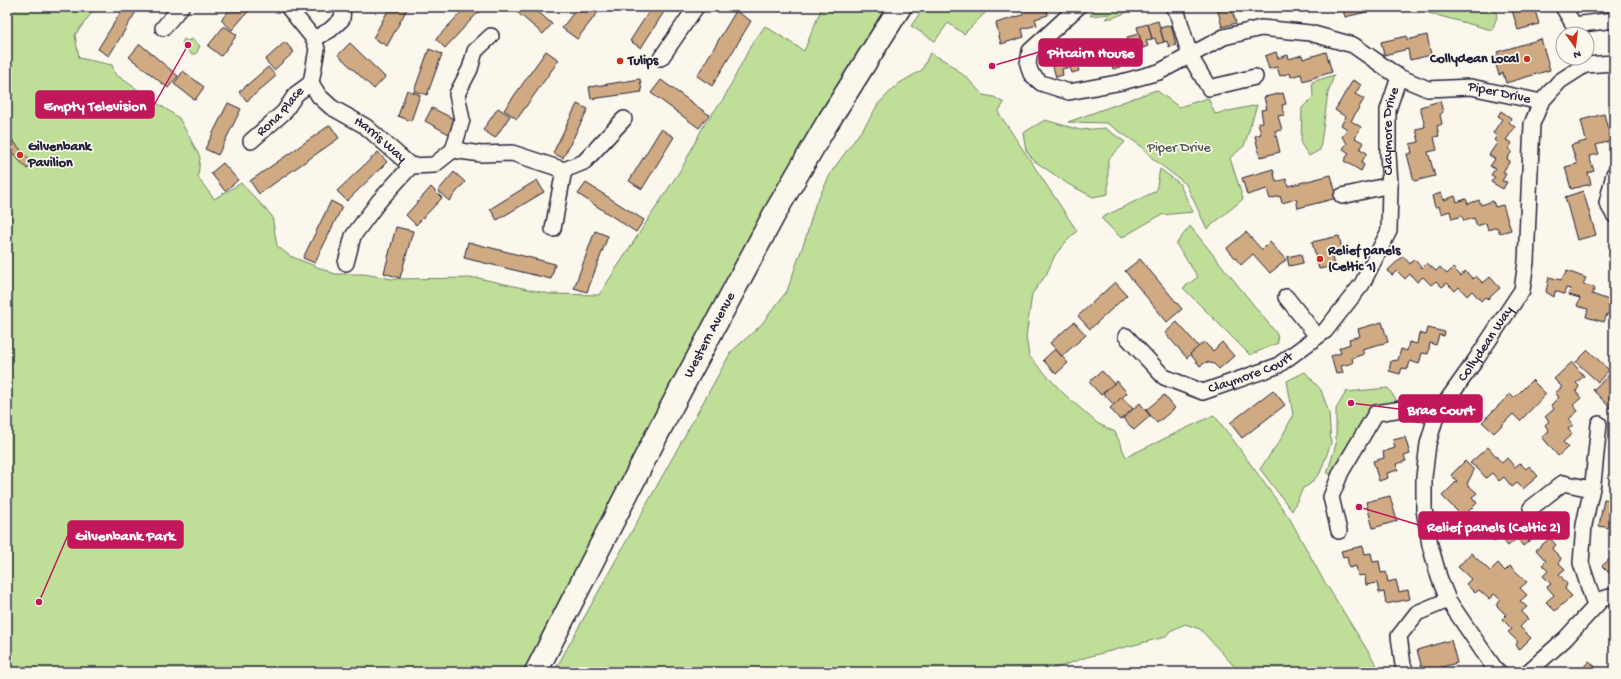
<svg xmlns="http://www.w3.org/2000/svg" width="1621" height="679" font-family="'Gochi Hand',sans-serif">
  <rect width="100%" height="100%" fill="#fbf7ec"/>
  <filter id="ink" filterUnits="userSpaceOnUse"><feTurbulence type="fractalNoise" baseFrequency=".025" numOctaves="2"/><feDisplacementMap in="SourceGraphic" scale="8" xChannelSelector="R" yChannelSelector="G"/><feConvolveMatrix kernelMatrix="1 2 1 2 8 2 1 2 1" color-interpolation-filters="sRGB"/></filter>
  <g filter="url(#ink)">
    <g fill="#bfdf98" stroke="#70806a">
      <path d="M7,7H96L75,35L79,58L112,65L115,74L179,118L200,157L198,178L214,199L241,183L272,216L277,246L290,256L335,274H364L392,279L478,278L550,294L599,295L683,166L704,125L724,98L750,47L765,26L804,51L822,7H892L530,672H7Z"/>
      <path d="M924,7H991L964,34L948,23L935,41L911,26Z"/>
      <path d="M1096,7H1141C1128,10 1118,18 1105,19L1110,14L1090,16Z"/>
      <path d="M1423,7H1495L1497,17L1492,30L1425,12Z"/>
      <path d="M184,39L187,41L192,39L200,46L196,54H191L182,43Z"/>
      <path d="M930,53L947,62L967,78L983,95L994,97L1004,103L998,112L1077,231L1065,243L1055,255L1046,275L1032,294L1026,337L1029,356L1063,393L1097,423L1115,432L1126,457L1214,415L1231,437L1290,519L1321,576L1381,672H1243L1233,665L1200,629L1185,624L1170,631L1165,637L1087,657L1045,672H554L731,352L760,326L787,291L807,234L815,205L832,171L869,120L878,104L898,84L922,70Z"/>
      <path d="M1334,75L1328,93L1320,150L1309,156L1301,144L1302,108L1313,97L1312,82Z"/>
      <path d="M1156,90L1179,107L1208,98L1215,114L1257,105L1244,146L1230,158L1243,199L1207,229L1186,184L1153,159L1141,146L1107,123L1068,122Z"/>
      <path d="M1045,120L1080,130L1105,128L1125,142L1108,160V194L1093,197L1068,184L1033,160L1026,150L1023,133Z"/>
      <path d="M1160,169L1179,183L1193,212L1161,215L1121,238L1101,218L1156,191Z"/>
      <path d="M1190,226L1277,334L1278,343L1250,355L1183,288L1198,277L1176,244Z"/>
      <path d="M1305,372L1321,390L1329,413L1331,443L1320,473L1309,485L1303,488L1292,511L1260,469L1281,439L1293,415L1287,381Z"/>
      <path d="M1388,388L1397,401L1376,413L1341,472L1327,474L1336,444V409L1346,392Z"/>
    </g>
    <g fill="#d0aa82" stroke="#22223b">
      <path d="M124,7H132L137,10L109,56L98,49Z"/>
      <path d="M232,7H252L232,30L221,20Z"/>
      <path d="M390,7H408L387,46L373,38Z"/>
      <path d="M466,7H483L445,48L436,39Z"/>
      <path d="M511,7H533L552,24L543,34Z"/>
      <path d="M578,7H602L577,39L562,28Z"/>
      <path d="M652,7H667L641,48L630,41Z"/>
      <path d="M1021,7H1056L1047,10L1048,15L1035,19L1037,25L1022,29L1024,37L1001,44L996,23L1023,15Z"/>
      <path d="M1217,7H1231L1236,23L1222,27Z"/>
      <path d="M1334,7H1361L1362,13L1345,17L1343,10L1335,12Z"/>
      <path d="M1361,7H1385L1362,13Z"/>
      <path d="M1511,7H1534L1539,24L1518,30Z"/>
      <path d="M736,11L751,21L712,86L697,76Z"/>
      <path d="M1158,21L1164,42L1157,44L1155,38L1152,39L1148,24Z"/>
      <path d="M1148,24L1152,39L1146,40L1148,46L1143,48L1137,27Z"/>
      <path d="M1171,25L1176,45L1169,47L1167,41L1164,42L1160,28Z"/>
      <path d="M224,26L237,35L221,56L208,46Z"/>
      <path d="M1139,34L1143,48L1138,49L1140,55L1133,57L1127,37Z"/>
      <path d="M1427,35L1431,55L1410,60L1408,49L1384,55L1381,42L1407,36V40Z"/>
      <path d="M1541,39L1550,70L1506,83L1503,73L1499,75L1494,58L1499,56L1497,52Z"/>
      <path d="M285,42L294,52L274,70L265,60Z"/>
      <path d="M1082,42L1086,56L1082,57L1083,64L1077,66L1071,45Z"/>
      <path d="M350,43L385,77L374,89L338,55Z"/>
      <path d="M140,44L178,76L168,88L129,57Z"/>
      <path d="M1118,45L1122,60L1118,61L1120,67L1113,69L1107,48Z"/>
      <path d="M429,49L442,54L427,95L414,91Z"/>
      <path d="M546,51L559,60L517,119L504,110Z"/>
      <path d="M1073,51L1079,71L1072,73L1070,67L1066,68L1062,54Z"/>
      <path d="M1276,52L1278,58L1288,55L1289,59L1302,55L1303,59L1326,52L1332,72L1303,81L1301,74L1291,77L1290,73L1280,76L1277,67L1269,69L1265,56Z"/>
      <path d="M1062,54L1066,68L1062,69L1063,75L1056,77L1050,57Z"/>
      <path d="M268,67L276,76L247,101L239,92Z"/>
      <path d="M183,71L204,87L195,100L174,84Z"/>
      <path d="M640,79L642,92L591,99L589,87Z"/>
      <path d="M661,80L709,115L699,128L651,93Z"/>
      <path d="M1353,80L1361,85L1355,94L1364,99L1351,121L1361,127L1355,138L1364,143L1360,149L1367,153L1361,163L1364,165L1361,171L1344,161L1349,153L1343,149L1347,143L1342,137L1347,129L1341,125L1346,117L1335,110Z"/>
      <path d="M407,90L420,95L411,121L398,116Z"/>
      <path d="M1283,93L1286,104L1282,105L1284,115L1278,116L1282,130L1275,131L1280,152L1260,157L1255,136L1261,134L1258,123L1263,122L1261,110L1267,109L1264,97Z"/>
      <path d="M1440,101L1443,112L1440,115L1442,124L1437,126L1439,136L1434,137L1437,150L1428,152L1435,176L1414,181L1407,154L1412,153L1410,144L1419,142L1416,129L1425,127L1420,107Z"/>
      <path d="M228,103L241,109L218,155L205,149Z"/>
      <path d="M577,104L588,109L563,158L553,153Z"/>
      <path d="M1614,107V125H1613L1608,109Z"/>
      <path d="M432,108L456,120L449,134L425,121Z"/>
      <path d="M498,108L510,116L495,138L483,130Z"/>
      <path d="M1501,111L1511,118L1509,122L1515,127L1506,140L1512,143L1508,149L1512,151L1507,159L1510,161L1503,172L1506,174L1502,181L1507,182L1503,189L1491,182L1495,177L1491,175L1495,169L1490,166L1495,159L1489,155L1497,143L1494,140L1497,136L1493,133L1502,119L1498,116Z"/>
      <path d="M1604,114L1611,141L1596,145L1599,154L1589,156L1594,171L1588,173L1591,184L1571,189L1565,167L1577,164L1571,145L1586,141L1581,120Z"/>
      <path d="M330,125L339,138L259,194L250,181Z"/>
      <path d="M661,129L674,137L642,189L629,181Z"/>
      <path d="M7,134L33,164L27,169L7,147Z"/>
      <path d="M378,152L387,162L347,201L337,191Z"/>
      <path d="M223,163L238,180L225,191L211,173Z"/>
      <path d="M1273,169L1276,182L1286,179L1288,186L1331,175L1337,198L1298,208L1296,199L1282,203L1280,196L1270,199L1267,189L1247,195L1242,178Z"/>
      <path d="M454,172L465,182L449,201L438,191Z"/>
      <path d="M537,180L544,192L497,220L490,209Z"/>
      <path d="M586,183L644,220L636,232L578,194Z"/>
      <path d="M431,187L442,198L416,225L406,215Z"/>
      <path d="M1583,191L1596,235L1577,240L1565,197Z"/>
      <path d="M1441,193L1444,200L1455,196L1457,202L1466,199L1468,204L1479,200L1481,205L1493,201L1495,207L1503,205L1511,230L1500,233L1497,227L1488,230L1486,223L1477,226L1474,218L1464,221L1462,216L1452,219L1450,211L1441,214L1439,206L1435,207L1432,196Z"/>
      <path d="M331,201L342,207L315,263L303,258Z"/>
      <path d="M396,227L413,231L400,278L384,273Z"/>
      <path d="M595,231L608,236L587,292L574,288Z"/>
      <path d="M1246,232L1262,250L1270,242L1286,260L1270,273L1253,254L1241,265L1227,248Z"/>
      <path d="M1339,236L1342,249L1331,252L1334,266L1319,269L1312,242Z"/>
      <path d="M468,242L555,264L551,279L464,258Z"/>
      <path d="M1301,254L1303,263L1289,266L1287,257Z"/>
      <path d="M1403,256L1410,264L1414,259L1422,268L1427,263L1436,271L1440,267L1447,274L1453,268L1461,276L1465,271L1473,279L1476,276L1483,283L1490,277L1500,288L1488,299L1485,297L1481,301L1472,291L1467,296L1459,287L1455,291L1447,283L1442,287L1436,281L1431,285L1423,277L1417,282L1410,274L1405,279L1397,271L1392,275L1387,271Z"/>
      <path d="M1140,259L1182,309L1167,322L1125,271Z"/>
      <path d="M1567,271L1586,278L1583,284L1595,288L1592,294L1614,302V316L1607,314L1604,322L1586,317L1588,309L1577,306L1580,298L1569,295L1571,289L1566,288L1564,294L1555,291L1554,297L1546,292L1549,277L1561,280Z"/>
      <path d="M1115,282L1127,295L1090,329L1078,316Z"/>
      <path d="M1074,322L1086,335L1062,356L1050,343Z"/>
      <path d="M1177,322L1199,347L1187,358L1165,333Z"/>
      <path d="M1382,322L1388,342L1362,349L1364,354L1352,358L1353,363L1341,366L1343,373L1336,374L1331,356L1341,353L1339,348L1350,344L1349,339L1360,336L1358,329Z"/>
      <path d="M1428,328L1445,332L1444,336L1439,335L1436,345L1430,343L1428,354L1422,353L1419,364L1410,361L1408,369L1402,368L1400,374L1389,371L1391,361L1398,360L1401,349L1407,351L1409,342L1417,344L1419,333L1426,335Z"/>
      <path d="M1204,342L1213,351L1222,342L1234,356L1219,369L1214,364L1206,362L1200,366L1190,354Z"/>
      <path d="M1055,349L1068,363L1056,374L1043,360Z"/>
      <path d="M1588,350L1609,370L1598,382L1576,362Z"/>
      <path d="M1572,362L1584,376L1576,383L1579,386L1576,392L1581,398L1573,405L1578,411L1569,419L1573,425L1568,429L1572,434L1563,442L1568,447L1558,456L1542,437L1549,431L1545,425L1549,421L1545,417L1554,409L1551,405L1559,397L1555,393L1562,387L1554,379Z"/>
      <path d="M1102,371L1114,384L1101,395L1089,382Z"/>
      <path d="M1611,373L1614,377V412L1593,390Z"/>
      <path d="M1532,380L1546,394L1520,421L1513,414L1494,433L1482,422L1510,394L1514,398Z"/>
      <path d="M1117,381L1127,393L1114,405L1103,393Z"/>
      <path d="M1273,390L1285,405L1242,438L1230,423Z"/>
      <path d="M1164,395L1175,408L1157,423L1146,410Z"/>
      <path d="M1122,397L1133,409L1120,420L1110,408Z"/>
      <path d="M1140,403L1150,416L1134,430L1123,418Z"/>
      <path d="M1405,437L1410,454L1404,456L1406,461L1396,464L1398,470L1387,473L1388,478L1379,481L1373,461L1384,458L1383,452L1395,448L1393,440Z"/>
      <path d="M1488,447L1502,463L1507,458L1515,467L1520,463L1526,469L1529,466L1538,476L1523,489L1517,483L1512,487L1504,477L1499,481L1492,473L1486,478L1478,469L1470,463Z"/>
      <path d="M1465,461L1474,470L1467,484L1477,493L1472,497L1477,503L1463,517L1442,496L1457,481L1451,475Z"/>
      <path d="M1612,495H1614V529L1599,526L1604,499L1611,500Z"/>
      <path d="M1390,496L1397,521L1373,528L1366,502Z"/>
      <path d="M1490,516L1497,524L1504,519L1511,527L1516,524L1523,533L1528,530L1534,537L1523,546L1517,538L1508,546L1501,537L1494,542L1488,535L1482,539L1476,532L1472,534L1467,528L1481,517L1484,521Z"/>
      <path d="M1550,538L1556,545L1552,549L1561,558L1559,563L1565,569L1559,574L1567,584L1565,589L1572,596L1555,611L1546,602L1554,595L1547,587L1551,584L1543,576L1548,571L1542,565L1546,561L1536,550Z"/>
      <path d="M1363,546L1365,554L1371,553L1373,562L1379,561L1381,573L1386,572L1388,582L1396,580L1399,592L1408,590L1410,599L1386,604L1384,592L1379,593L1377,583L1366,585L1365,575L1358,576L1356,566L1349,568L1347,556L1343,557L1341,551Z"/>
      <path d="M1471,553L1490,571L1498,563L1505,571L1510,566L1527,582L1520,588L1527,595L1520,601L1527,607L1521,612L1528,619L1520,627L1531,638L1519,650L1516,644L1518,642L1508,632L1512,629L1502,619L1506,615L1496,605L1501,600L1494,594L1489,599L1479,590L1475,593L1466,584L1471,579L1458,567Z"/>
      <path d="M1614,555V578L1602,566Z"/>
      <path d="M1451,640L1457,663L1423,672L1417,650Z"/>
      <path d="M1589,661L1601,672H1579Z"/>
    </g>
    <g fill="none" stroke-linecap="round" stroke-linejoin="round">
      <defs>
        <g id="minor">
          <path id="s1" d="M288,7L314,39L317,49L311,83L319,96L331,107L365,126L411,166L434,165L453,150L481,154L512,153L564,170"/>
          <path id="s2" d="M1078,7L1030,51L1028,64L1031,74L1041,83L1069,92L1122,82L1159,72L1224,37L1261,28L1310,33L1353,45L1399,77L1428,89L1471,87L1541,102"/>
          <path d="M1173,7L1177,12L1190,56L1209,88L1255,77"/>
          <path d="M1563,7L1574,25L1614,20"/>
          <path d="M163,28L181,7"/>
          <path d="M314,39L330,30L342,19L343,7"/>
          <path d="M661,58L696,7"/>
          <path id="s3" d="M251,141L284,112L296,94L311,83"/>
          <path d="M453,150L462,120L457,94L470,69L475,51L491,36"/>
          <path d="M564,170L584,162L624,119"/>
          <path d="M1614,174L1607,203L1614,215"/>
          <path d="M1342,196L1390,185"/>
          <path d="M553,229L564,170"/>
          <path d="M346,263L353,236L379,201L411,166"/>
          <path d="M1286,297L1317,336"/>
          <path id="s4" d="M1126,336L1164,377L1203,392L1277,366L1325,331L1362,284L1389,231L1390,185L1388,154V110L1399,77"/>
          <path d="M1531,508L1563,483L1591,489"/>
          <path d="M1339,531L1331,497L1341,472L1376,413L1402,409L1436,416"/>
          <path d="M1595,606L1581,563L1584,525L1593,483L1599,424"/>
          <path d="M1406,672L1403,665L1399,636L1417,613L1448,600"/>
          <path id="s5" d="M1499,672L1495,669L1448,600L1439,577L1430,545L1424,509V477L1428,444L1436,416L1475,361L1522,290L1526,262L1532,124L1541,102L1560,81L1585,65L1614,63"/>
          <path d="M1528,672L1565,639L1602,599L1614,596"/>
        </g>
        <g id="secondary">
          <path id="s6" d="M536,672L665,419L776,211L826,125L900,7"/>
        </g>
      </defs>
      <use href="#minor" stroke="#22223b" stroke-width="18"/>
      <use href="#secondary" stroke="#22223b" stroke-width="25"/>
      <use href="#minor" stroke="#fbf7ec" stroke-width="15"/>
      <use href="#secondary" stroke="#fbf7ec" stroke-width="22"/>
    </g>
  </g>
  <g fill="#c8321e" stroke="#fbf7ec" stroke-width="1.5">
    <circle cx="1527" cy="59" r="4"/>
    <circle cx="620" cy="61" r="4"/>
    <circle cx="20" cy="155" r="4"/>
    <circle cx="1320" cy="259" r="4"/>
  </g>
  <g text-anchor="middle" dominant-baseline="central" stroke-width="3.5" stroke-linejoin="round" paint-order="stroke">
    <g font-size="14" font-weight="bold" fill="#22223b" stroke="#fbf7ec" text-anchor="start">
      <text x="1519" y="59" text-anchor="end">Collydean Local</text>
      <text x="628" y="61">Tulips</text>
      <text x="28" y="147">Gilvenbank<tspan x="28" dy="16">Pavilion</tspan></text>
      <text x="1328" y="251">Relief panels<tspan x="1328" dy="16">(Celtic 1)</tspan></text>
    </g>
    <g font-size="14" fill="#22223b" stroke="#fbf7ec">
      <text stroke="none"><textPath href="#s2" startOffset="589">Piper Drive</textPath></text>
      <text stroke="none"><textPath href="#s3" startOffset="42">Rona Place</textPath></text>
      <text stroke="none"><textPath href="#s4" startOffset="455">Claymore Drive</textPath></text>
      <text stroke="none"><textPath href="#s1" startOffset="177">Harris Way</textPath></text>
      <text stroke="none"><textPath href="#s6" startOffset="379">Western Avenue</textPath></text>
      <text stroke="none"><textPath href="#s5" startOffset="365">Collydean Way</textPath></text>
      <text stroke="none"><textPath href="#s4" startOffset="149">Claymore Court</textPath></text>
    </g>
    <g font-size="14" fill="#515b57" stroke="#fbf7ec">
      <text x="1179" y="148">Piper Drive</text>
    </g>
  </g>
  <path fill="none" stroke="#c2185b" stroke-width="1.5" d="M992 66L1039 52M188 45L154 105M1351 403L1399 409M1359 507L1419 525M39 602L68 535"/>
  <g fill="#c2185b" stroke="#fbf7ec" stroke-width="1.5">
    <circle cx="992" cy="66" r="4"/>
    <circle cx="188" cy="45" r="4"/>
    <circle cx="1351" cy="403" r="4"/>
    <circle cx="1359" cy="507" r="4"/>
    <circle cx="39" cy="602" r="4"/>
  </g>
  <g fill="#c2185b" stroke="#c2185b" stroke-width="1.5">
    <rect x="1039" y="39" width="103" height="27" rx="4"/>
    <rect x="36" y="91" width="118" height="27" rx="4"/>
    <rect x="1399" y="395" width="83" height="27" rx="4"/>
    <rect x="1419" y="512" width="150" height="27" rx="4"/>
    <rect x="68" y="521" width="115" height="27" rx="4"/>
  </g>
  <g font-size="15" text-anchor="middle" font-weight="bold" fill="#fff">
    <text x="1091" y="57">Pitcairn House</text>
    <text x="95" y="110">Empty Television</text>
    <text x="1441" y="414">Brae Court</text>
    <text x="1494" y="531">Relief panels (Celtic 2)</text>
    <text x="125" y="540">Gilvenbank Park</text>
  </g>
  <rect width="1621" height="679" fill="none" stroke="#fbf7ec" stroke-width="24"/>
  <rect x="12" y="12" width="1597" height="655" fill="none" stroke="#22223b" stroke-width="1.5" filter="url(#ink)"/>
  <g transform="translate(1575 46) rotate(166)"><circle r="19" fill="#fbf7ec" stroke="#a4a2a5"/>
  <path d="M0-3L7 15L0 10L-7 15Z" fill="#c8321e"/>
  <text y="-6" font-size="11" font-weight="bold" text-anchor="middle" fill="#22223b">N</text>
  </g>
</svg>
